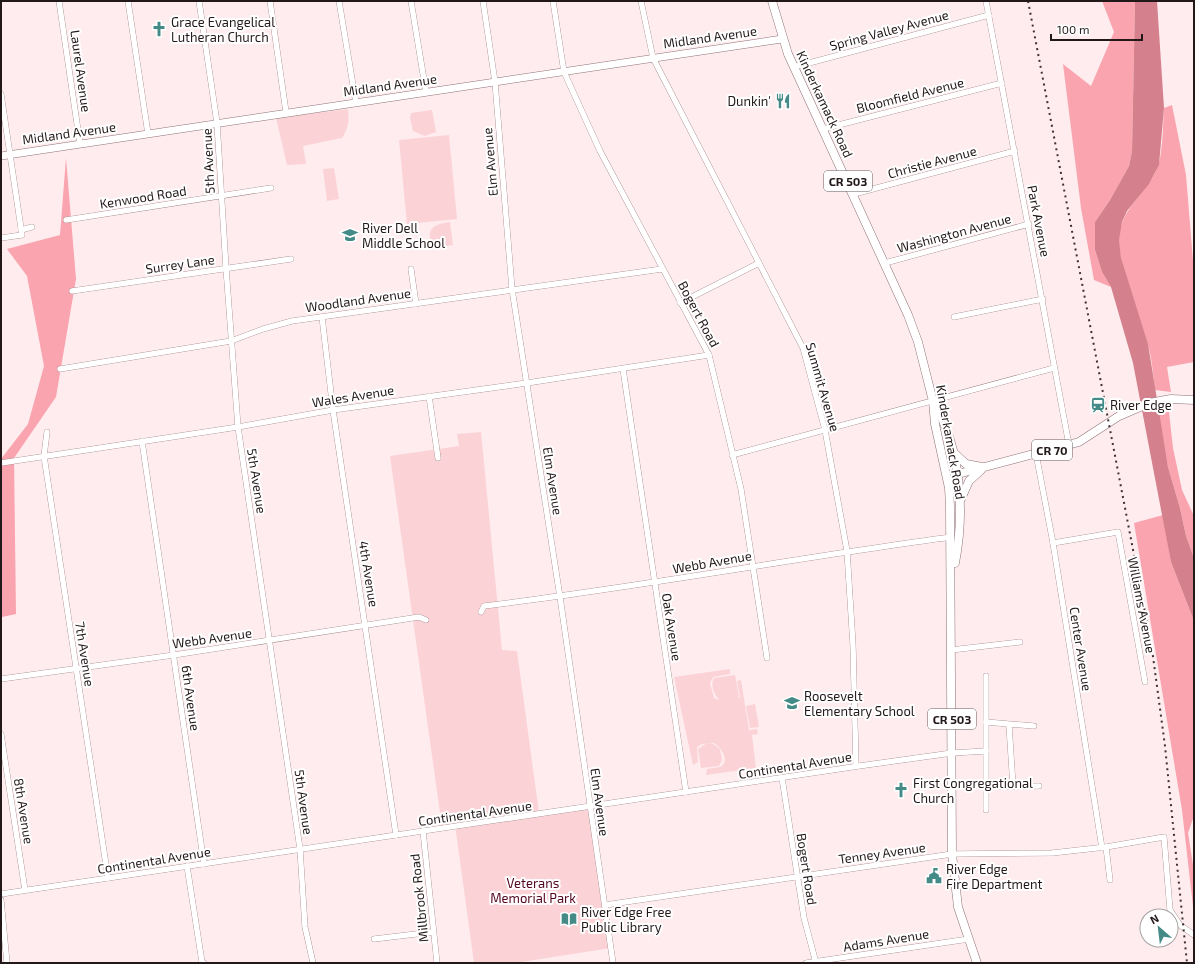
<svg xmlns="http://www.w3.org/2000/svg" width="1195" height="964" font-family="'Exo 2',sans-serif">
  <rect width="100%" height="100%" fill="#ffecee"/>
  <g fill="#fbd3d7">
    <path d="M348,109C349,120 349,128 342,138L303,146L306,164L287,165L276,118Z"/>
    <path d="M432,110L436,132L425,136L413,131L410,118L411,113Z"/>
    <path d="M449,135L457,219L407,224L399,140Z"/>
    <path d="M334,168L339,199L327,201L323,169Z"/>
    <path d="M450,222L453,245L433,248C425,230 432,224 450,222Z"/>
    <path d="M481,432L502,650L517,651L539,813L589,806L611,948L515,963H474L455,825L442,827L390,456L459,446L457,434Z"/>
    <path d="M730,669V674L713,677L710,683L714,698L719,700C714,693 710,686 714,678L735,675L739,696L737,698L740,697L737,681L741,680L749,730L757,729L758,734L752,735L756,768L706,775L707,769C711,768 716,768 720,767C731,762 721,747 714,743L702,744L697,747L698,762L693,765L674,677Z"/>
    <path d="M755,704L759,727L750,728L746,706Z"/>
    <path d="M707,743L713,744L720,749L722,760L719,766L701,768L698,749Z"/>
  </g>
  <g fill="#faa4af">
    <path d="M1102,1H1135L1132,151L1129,166L1110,200L1095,222V250L1102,272L1111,287L1094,280L1081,208L1063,64L1091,86L1114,32Z"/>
    <path d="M1172,105L1186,175L1194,273V362L1167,367L1171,392L1155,390C1153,374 1152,357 1147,342C1139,315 1118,265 1119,239C1120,207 1148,194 1158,166C1163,152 1163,123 1164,108Z"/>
    <path d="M66,158L76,279L56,397L14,458L16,614L2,617L1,618V459L28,424L44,366L27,276L7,249L60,235Z"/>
    <path d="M1158,412H1169L1173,448L1182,490L1194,516V558L1186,536L1180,508L1168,467Z"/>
    <path d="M1163,515L1171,562L1194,621V816L1188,833L1194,871V915L1182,810L1134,523Z"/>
  </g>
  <path fill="#d4818d" d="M1135,1H1157L1164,108L1159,165L1149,184L1127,211L1122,222L1119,240L1121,258L1148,344L1168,467L1180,508L1186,536L1194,558V621L1171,562L1133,363L1111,287L1102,272L1095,250V222L1110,200L1129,166L1132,151Z"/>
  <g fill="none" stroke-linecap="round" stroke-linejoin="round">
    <defs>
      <g id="minor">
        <path d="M59,1L80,144"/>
        <path d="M128,1L148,134"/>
        <path d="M199,1L217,123L226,268L238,427L300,849L305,927L313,963"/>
        <path d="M270,1L286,112"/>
        <path d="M339,1L356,103"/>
        <path d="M411,1L426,92"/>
        <path d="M483,1L495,82L512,289L560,597L613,963"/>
        <path d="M553,1L564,72L600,151L709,355L741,489L767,658"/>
        <path d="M641,1L653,58L803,348L825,430L847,551L853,645L856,766"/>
        <path d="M986,1L1069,445"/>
        <path d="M794,67L989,15"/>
        <path d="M1,94L22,235L1,238"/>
        <path d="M823,129L1002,83"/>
        <path d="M854,194L1015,151"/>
        <path d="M66,220L271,188"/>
        <path d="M21,230L32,227"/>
        <path d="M885,263L1029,224"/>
        <path d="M411,269L416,304"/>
        <path d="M72,291L291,259"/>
        <path d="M680,303L759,263"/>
        <path d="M322,317L333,410L396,835"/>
        <path d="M954,317L1043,299"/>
        <path d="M60,369L231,341L263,329L292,321L662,269"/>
        <path d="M623,369L686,792"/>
        <path d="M429,396L438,458"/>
        <path d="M47,432L44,456L108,878"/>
        <path d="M142,441L204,864"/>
        <path d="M1036,454L1053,543L1102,848"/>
        <path d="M732,455L1054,368"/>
        <path d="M1,463L238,427L333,410L527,383L709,355"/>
        <path d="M1053,543L1118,532L1145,682"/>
        <path d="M481,612L484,606C640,587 795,558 951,537"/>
        <path d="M951,650L1020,642"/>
        <path d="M986,676V810"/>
        <path d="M1,679L174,655L419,617L426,620"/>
        <path d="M986,722L1034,726"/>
        <path d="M1009,725L1013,786"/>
        <path d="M1,734L25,890"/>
        <path d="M782,778L804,918L816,963"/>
        <path d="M986,787L1039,786"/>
        <path d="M423,831L437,963"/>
        <path d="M1106,847L1110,880"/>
        <path d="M187,866L202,962L204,963"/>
        <path d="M1,894L859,766L952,753L986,751"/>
        <path d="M1,900L7,963"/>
        <path d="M605,905L952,854L1052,853L1106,847L1164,837L1170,910L1180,925L1194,935"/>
        <path d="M374,939L433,932"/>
        <path d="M806,963L969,939"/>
      </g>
      <path id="tertiary" d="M1,156L782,39"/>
      <g id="primary">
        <path d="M772,1L788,54L908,315L918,342L933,401L935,424L949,488L950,506L952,854L958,907L977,963"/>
        <path d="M934,403C961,449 965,511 955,563"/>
        <path d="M953,452L966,464L982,467"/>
        <path d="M958,474L1079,442L1119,416L1149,403L1171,399L1194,400"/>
        <path d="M961,499L969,481L981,470"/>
      </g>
    </defs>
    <use href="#minor" stroke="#8d7275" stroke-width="6"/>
    <use href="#tertiary" stroke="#8d7275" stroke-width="8"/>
    <use href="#primary" stroke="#8d7275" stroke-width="9"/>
    <use href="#minor" stroke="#fff" stroke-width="5.5"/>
    <use href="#tertiary" stroke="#fff" stroke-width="7"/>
    <use href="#primary" stroke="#fff" stroke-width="8"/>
    <path stroke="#3d3132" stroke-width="2" stroke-dasharray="2 4" stroke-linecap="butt" d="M1028,1L1152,649L1165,746L1187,963"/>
  </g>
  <defs>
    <symbol id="church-bare" viewBox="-9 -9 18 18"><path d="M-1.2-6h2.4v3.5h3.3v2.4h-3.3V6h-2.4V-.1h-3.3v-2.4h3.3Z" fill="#448b88" stroke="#fff" stroke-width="2.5" paint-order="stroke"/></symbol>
    <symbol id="restaurant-bare" viewBox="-9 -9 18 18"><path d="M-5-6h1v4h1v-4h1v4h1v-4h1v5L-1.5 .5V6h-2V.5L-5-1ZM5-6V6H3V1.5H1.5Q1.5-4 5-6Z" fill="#448b88" stroke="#fff" stroke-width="2.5" paint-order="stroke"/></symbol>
    <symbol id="school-bare" viewBox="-9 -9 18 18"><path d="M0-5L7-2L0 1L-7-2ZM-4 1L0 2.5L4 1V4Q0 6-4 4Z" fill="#448b88" stroke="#fff" stroke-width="2.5" paint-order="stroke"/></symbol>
    <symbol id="station-bare" viewBox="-9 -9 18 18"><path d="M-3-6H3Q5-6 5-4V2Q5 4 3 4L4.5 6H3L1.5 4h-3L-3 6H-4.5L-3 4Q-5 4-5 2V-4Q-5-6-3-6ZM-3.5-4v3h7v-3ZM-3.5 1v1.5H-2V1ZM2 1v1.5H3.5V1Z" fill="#448b88" stroke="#fff" stroke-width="2.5" paint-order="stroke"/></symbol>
    <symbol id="civic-bare" viewBox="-9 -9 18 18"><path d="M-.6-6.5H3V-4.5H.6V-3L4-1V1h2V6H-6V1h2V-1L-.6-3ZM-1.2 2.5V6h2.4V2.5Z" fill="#448b88" stroke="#fff" stroke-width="2.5" paint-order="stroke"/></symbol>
    <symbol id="library-bare" viewBox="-9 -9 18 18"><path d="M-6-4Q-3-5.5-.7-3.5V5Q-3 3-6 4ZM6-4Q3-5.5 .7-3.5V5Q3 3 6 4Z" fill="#448b88" stroke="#fff" stroke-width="2.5" paint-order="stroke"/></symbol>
  </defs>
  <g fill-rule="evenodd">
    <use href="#church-bare" x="148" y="18" width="22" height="22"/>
    <use href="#restaurant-bare" x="772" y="90" width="22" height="22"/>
    <use href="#school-bare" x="339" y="224" width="22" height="22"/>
    <use href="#station-bare" x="1087" y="394" width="22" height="22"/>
    <use href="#school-bare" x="781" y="692" width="22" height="22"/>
    <use href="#church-bare" x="890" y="779" width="22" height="22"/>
    <use href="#civic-bare" x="923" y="865" width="22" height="22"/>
    <use href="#library-bare" x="558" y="908" width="22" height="22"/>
  </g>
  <g text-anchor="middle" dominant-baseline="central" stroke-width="4" stroke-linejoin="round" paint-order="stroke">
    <g fill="#fff" stroke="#655d5e" stroke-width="1">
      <rect x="824" y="171" width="48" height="20" rx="3"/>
      <rect x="1032" y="440" width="40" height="20" rx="3"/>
      <rect x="928" y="709" width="48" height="20" rx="3"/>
    </g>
    <g font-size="12" font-weight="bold" fill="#231819">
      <text x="848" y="181">CR 503</text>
      <text x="1052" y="450">CR 70</text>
      <text x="952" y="719">CR 503</text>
    </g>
    <g font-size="13" fill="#231819" stroke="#fff" text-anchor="start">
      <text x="171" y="22">Grace Evangelical<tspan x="171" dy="15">Lutheran Church</tspan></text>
      <text x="771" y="101" text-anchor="end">Dunkin'</text>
      <text x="362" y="228">River Dell<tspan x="362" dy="15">Middle School</tspan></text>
      <text x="1110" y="405">River Edge</text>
      <text x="804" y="696">Roosevelt<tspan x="804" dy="15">Elementary School</tspan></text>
      <text x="913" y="783">First Congregational<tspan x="913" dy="15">Church</tspan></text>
      <text x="946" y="869">River Edge<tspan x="946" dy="15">Fire Department</tspan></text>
      <text x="581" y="912">River Edge Free<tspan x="581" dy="15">Public Library</tspan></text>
    </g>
    <g font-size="13" fill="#231819" stroke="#fff">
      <text transform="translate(889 30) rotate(-15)">Spring Valley Avenue</text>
      <text transform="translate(710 37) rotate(-8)">Midland Avenue</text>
      <text transform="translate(81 71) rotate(82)">Laurel Avenue</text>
      <text transform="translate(390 85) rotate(-8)">Midland Avenue</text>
      <text transform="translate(910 95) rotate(-14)">Bloomfield Avenue</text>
      <text transform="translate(825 104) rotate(65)">Kinderkamack Road</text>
      <text transform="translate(69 133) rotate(-8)">Midland Avenue</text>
      <text transform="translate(208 161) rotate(-93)">5th Avenue</text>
      <text transform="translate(490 162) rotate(-95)">Elm Avenue</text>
      <text transform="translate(932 162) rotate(-15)">Christie Avenue</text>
      <text transform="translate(143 197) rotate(-9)">Kenwood Road</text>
      <text transform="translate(1039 221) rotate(79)">Park Avenue</text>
      <text transform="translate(954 233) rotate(-15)">Washington Avenue</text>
      <text transform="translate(180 264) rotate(-8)">Surrey Lane</text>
      <text transform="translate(358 300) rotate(-8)">Woodland Avenue</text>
      <text transform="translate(699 314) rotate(62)">Bogert Road</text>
      <text transform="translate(823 387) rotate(74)">Summit Avenue</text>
      <text transform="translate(353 396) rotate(-9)">Wales Avenue</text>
      <text transform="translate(951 442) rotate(80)">Kinderkamack Road</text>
      <text transform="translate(257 481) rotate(81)">5th Avenue</text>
      <text transform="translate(553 481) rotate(81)">Elm Avenue</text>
      <text transform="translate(712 562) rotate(-10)">Webb Avenue</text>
      <text transform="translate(369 574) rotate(81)">4th Avenue</text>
      <text transform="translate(1142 605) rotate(79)">Williams Avenue</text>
      <text transform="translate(672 627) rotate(81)">Oak Avenue</text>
      <text transform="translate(212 638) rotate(-8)">Webb Avenue</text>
      <text transform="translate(1081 649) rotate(81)">Center Avenue</text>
      <text transform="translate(85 654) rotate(81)">7th Avenue</text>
      <text transform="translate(191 698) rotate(82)">6th Avenue</text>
      <text transform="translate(795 765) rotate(-9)">Continental Avenue</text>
      <text transform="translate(304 802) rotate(82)">5th Avenue</text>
      <text transform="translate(600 802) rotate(82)">Elm Avenue</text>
      <text transform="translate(24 811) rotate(81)">8th Avenue</text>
      <text transform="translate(475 813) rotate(-8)">Continental Avenue</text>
      <text transform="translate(882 853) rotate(-8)">Tenney Avenue</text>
      <text transform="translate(154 860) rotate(-9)">Continental Avenue</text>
      <text transform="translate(807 869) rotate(81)">Bogert Road</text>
      <text transform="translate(419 898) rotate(-96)">Millbrook Road</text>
      <text transform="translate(886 940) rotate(-9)">Adams Avenue</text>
    </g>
    <g font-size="13" fill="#52051d" stroke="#fff">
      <text x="533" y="883">Veterans<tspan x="533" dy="15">Memorial Park</tspan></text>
    </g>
  </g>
  <rect width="1195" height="964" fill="none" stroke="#231819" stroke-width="4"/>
  <g transform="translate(1159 928) rotate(332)"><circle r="19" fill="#ffffff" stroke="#a7a3a3"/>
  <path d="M0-3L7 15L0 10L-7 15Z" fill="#448b88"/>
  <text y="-6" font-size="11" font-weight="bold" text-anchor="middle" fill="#231819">N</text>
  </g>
  <path d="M1051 34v6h91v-6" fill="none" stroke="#231819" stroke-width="2"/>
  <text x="1057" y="34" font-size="12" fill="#231819" stroke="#ffffff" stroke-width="3" paint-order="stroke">100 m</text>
</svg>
